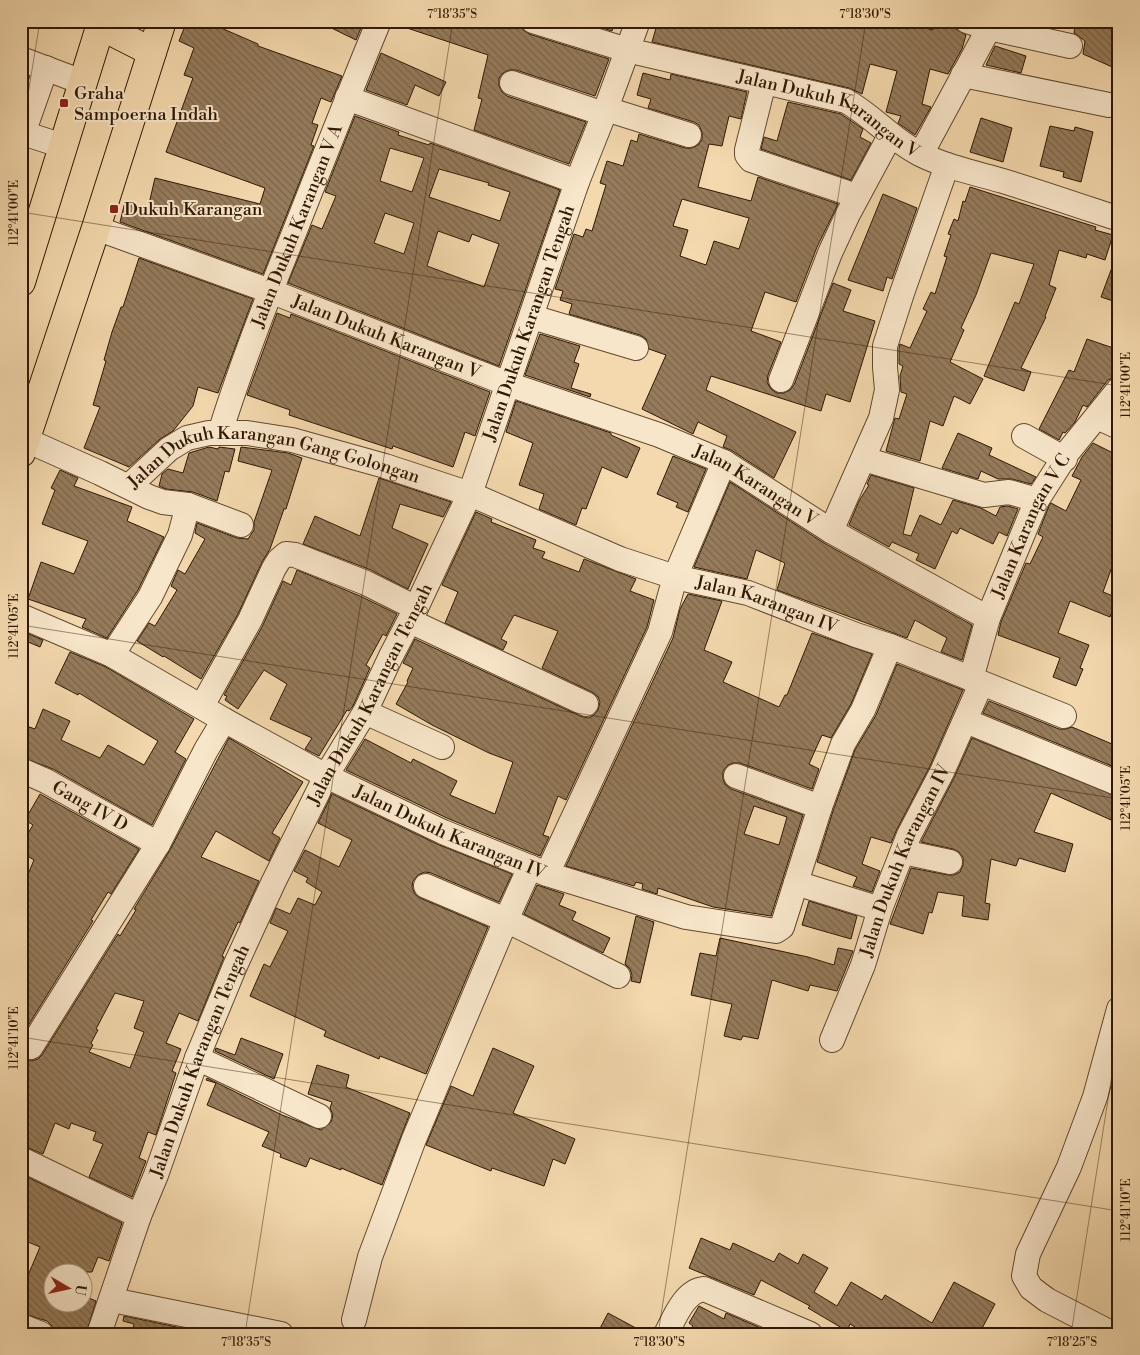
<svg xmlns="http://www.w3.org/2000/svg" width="1140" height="1355" font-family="'Libre Bodoni',serif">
  <defs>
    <pattern id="building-back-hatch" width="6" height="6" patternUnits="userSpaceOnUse" patternTransform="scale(1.25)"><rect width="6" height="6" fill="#967c5c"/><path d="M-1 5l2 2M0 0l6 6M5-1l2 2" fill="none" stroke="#7b654a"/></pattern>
  </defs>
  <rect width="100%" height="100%" fill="#f4d9ae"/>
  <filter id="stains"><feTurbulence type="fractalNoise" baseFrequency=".004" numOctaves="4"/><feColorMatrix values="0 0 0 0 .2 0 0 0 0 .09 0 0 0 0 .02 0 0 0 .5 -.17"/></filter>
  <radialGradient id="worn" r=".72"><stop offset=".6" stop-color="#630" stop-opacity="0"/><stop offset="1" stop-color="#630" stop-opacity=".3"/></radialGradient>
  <g fill="url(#building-back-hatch)" stroke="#301803" fill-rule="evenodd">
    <path d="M187,21H205L258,44V46L342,76L331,102L321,98L312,123L318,125L311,145L314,146L263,274L120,222L125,202L148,208L155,178L260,204L265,188L166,152L193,78L184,75L194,48L179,41Z"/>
    <path d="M317,21H364L356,40Z"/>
    <path d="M395,21H520L523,30L529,34L609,59L595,96L516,70H509L503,73L499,78V86L502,92L507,96L586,122L569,164L474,130L482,99L478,98L488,55L395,24Z"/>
    <path d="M580,21H615L612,31Z"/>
    <path d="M658,21H877L908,29L910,24L933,30L935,23L956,29L966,35L962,49L948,74L930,69L922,104L931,107L915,135L898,123L901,116L886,112L897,71L870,64L862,94L849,88L652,42Z"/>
    <path d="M1022,21H1054L1051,28Z"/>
    <path d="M1076,21H1115L1114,23L1119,24V70L1083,54L1085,41L1074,33Z"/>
    <path d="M995,46L1026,56L1021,73L986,65Z"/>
    <path d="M381,53L446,82L439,96L415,85L407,105L366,90Z"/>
    <path d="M643,73L670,80L671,74L747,92L741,119L729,116L722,146L709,144L698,187L751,201L758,177L838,204L817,247L796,302L765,292L751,331L781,342L768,375L767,382L771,389L777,393H784L790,390L794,385L833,283L851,290L843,311L875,321L850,402L826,394L821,411L711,376L706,390L796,432L774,478L731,450L723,447L727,436L698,422L693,434L642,409L666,355L649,349L646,339L640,335L569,314L572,304L560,300L563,291L555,289L574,234L583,237L586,229L592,231L606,185L600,183L607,161L623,166L631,140L637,142L639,134L685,148H692L698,145L702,140V132L699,125L694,122L648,108L651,99L637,95ZM682,199L749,218L739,249L714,241L706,265L680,256L688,230L673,226Z"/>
    <path d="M788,102L841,114L863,129L860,137L871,143L851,180L761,149L764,137L777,141Z"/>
    <path d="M355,116L399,132L398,135L429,145L430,143L560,190L499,366L288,283L312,225L322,229L336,196L325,192ZM390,148L424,158L412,192L380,181ZM439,169L489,183L488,185L510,192L500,221L429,197ZM385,213L414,223L404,254L374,243ZM438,231L469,242L472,234L499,244L484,287L427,266Z"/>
    <path d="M981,118L1012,128L1003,162L970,152Z"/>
    <path d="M1050,126L1074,131L1075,127L1093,132L1081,182L1063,177L1064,172L1040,166Z"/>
    <path d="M970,187L1096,227L1095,230L1113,235L1105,260L1087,254L1086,258L1059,250L1049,285L1056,288L1045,316L1046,317L1021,368L1031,372L1024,391L984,376L1015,302L1019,304L1034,264L991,253L976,295L961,328L964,330L950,362L983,379L970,404L954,396L943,426L930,421L920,461L886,451L895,418L899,419L907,394L901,392L900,376L903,366L899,364V348L900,344L910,348L927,311L923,309L931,292L935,294L947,257L944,256L951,235L948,234L954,219L958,221L963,201L965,202Z"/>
    <path d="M883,194L917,208L892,279L887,277L883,291L848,280Z"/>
    <path d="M1117,254H1119V303L1101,297Z"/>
    <path d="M139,258L253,299L218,393L198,387L193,406L173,431L160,439L129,467L84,448L100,407L93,405L106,361L104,360L112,332L121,307H123Z"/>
    <path d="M277,313L290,318L291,314L490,392L475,436L465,432L453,467L393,446L392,449L289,415L290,410L247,395Z"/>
    <path d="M540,334L580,346L574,362L579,364L571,388L591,394L590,397L525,375Z"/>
    <path d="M1087,339L1119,350V372L1117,376L1108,380L1087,407L1083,405L1075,422L1065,433L1063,432L1059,440L1039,429L1069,370L1074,372Z"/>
    <path d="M516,401L611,433V435L640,448L627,478L602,467L586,509L582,508L576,525L539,509L544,494L519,485L533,443L506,432Z"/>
    <path d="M958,433L992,448L989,455L1036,477L1031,484L1012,479H998L981,471L978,479L942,468Z"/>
    <path d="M1093,443L1119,456V566L1113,564L1103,592L1118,598L1110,617L1070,601L1058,633L1089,645L1080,668L1083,669L1076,686L1053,677L1060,658L998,635L1001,622L1026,563L1030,564L1043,537L1038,534L1049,506L1051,503L1066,511L1081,480L1072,476L1082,457Z"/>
    <path d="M209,447L218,449L219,447L235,449L229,472L225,471L217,501L193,492L166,489L159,486L162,474L168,469L183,473L189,453Z"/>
    <path d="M241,447L288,453L302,458L286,509H284L270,549L262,562L238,614L201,679L164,656L163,657L137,641L149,623L155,626L177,590L171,586L178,570L185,574L205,539L195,533L197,523L237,538L248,539L254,530V522L272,470L238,461Z"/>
    <path d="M673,456L706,469L688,512L676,507L678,503L657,494Z"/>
    <path d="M60,470L78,478L74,486L132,507L127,521L164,537L138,590L107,638L82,627L86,619L28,599L41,562L74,574L88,541L42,524L55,490L51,488Z"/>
    <path d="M871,475L914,488L903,534L911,536L920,515L941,525L953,500L981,508L996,516L1000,507L1008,506L1018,509L1007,536L999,532L993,544L960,528L957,534L952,531L935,569L916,560L919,554L892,542L889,547L849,525L859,501L869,485L867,484Z"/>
    <path d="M379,478L451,502L443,517L400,504L392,528L428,544L408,589L371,570L303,544L315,516L360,536Z"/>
    <path d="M730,482L824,543L972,625L962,660L941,652L947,638L915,620L907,638L777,590L785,563L756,550L747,579L694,567Z"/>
    <path d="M476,512L492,519L491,522L536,540L533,548L545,552L542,558L579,572L584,559L636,579L630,591L654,600L647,627L566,800L558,796L543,835L549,837L540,856L449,819L346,770L365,739L411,763L413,759L457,781L450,795L495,814L513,762L489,753L432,725L396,704L408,682L407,681L413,668L403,663L415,639L580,716L588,718L593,716L598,710L600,702L598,697L592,692L542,668L558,631L514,615L501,639L507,642L503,650L445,623L458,592L442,585Z"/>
    <path d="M297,570L360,596L397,614L386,636L383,634L366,665L370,668L353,706L349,711L347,710L319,756L305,749L312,738L270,719L287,684L264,670L238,709L225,700L227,696L224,695L262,627L283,581L291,585Z"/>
    <path d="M688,594L722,601L704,650L732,662L723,682L779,707L785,695H787L812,633L872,654L851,704L831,738L822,735L809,764L819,769L812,789L740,763H733L728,765L723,771V779L725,784L731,789L803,815L771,916L713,907L658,888L657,894L642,889L643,884L636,882L634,886L566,866L673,638L680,609ZM754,806L787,817L779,845L744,834Z"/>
    <path d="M21,631L43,640L40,647L21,639Z"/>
    <path d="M70,652L106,667L194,719L175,752L186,759L152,825L53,769L21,757V724L35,729L43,709L70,721L61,740L100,758L108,745L144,765L158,741L79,693L78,695L55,683Z"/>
    <path d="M897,664L963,690L930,766L897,829L891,843L871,837L862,864L880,871L872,892L853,886L857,877L817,862L833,811L855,750L876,715Z"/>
    <path d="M989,701L1059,729H1066L1072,727L1119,747V769L983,713Z"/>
    <path d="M229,738L303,782L272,833L280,838L269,861L216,831L201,857L259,881L240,923L238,922L222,956L224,957L198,1021L179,1013L166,1043L181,1049L172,1071L176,1073L156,1135L148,1132L139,1158L146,1161L132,1197L89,1177L103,1144L93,1140L96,1132L71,1123L69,1129L55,1123L43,1154L21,1145V1056L24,1059L31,1061L38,1059L42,1055L118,934L120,936L136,910L134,909L170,850ZM115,993L144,1001L134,1028L144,1032L130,1068L89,1052L93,1045L91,1043L98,1030L96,1029Z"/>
    <path d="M972,738L1119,797V803L1111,820L1051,793L1034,832L1073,844L1065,872L1019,858L1016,866L991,859L985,903L990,904L988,920L962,916L964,896L938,892L932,913L929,912L923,934L890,924L911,868L948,875H954L960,872L963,865V857L959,852L953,849L921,842L954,778Z"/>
    <path d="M40,794L139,849L111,894L108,892L91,920L93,921L21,1037V891L34,860L21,852V845L33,825L25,820Z"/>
    <path d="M332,794L437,844L512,874L499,902L431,873L425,872L418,875L413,881L412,887L415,894L420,898L488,927L426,1074L380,1056L379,1059L324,1036L326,1031L250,996L264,964L270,967L288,931L270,923L276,908L290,914L298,898L315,905L322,892L306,882L308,878L294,871L305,850L339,867L352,840L318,823Z"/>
    <path d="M537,885L564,894L559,905L576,912L572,920L610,938L603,953L524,914Z"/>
    <path d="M809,901L857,916L851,939L802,925Z"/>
    <path d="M636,916L654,922L640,983L631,981L632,975L630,969L625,964Z"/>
    <path d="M720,938L808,957L834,965L838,948L853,951L837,991L810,985L808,991L772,980L758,1039L743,1036L741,1040L724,1036L732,1004L691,995L700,953L716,956Z"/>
    <path d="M241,1038L283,1054L274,1079L215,1051L216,1048L235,1055Z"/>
    <path d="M493,1048L534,1066L513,1113L575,1139L565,1164L553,1159L544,1186L492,1168L491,1171L426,1145L451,1086L473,1096Z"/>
    <path d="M317,1065L349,1075L346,1087L410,1113L382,1185L341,1168V1170L310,1158L306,1167L280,1157L281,1154L262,1146L269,1132L207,1105L216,1083L206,1080L207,1078L282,1115L321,1130L331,1122L333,1115L330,1108L332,1102L308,1094Z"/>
    <path d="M21,1174L122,1223L109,1261L98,1257L92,1272H52V1302H82V1295L96,1301L86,1334H58L55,1332L52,1326L47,1321L21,1313V1292L40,1247L21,1239Z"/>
    <path d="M701,1238L730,1250L733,1243L774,1262L779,1253L798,1264L803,1254L828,1268L814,1292L837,1306L851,1282L882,1300L885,1295L932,1323L954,1282L995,1304L979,1334H866L850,1324L847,1331L808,1308L810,1306L761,1280L754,1295L689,1268Z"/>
    <path d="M699,1306L724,1319L726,1313L770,1332L769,1334H688L693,1326L689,1323Z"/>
    <path d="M608,1313L647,1334H597Z"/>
    <path d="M124,1316L210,1334H132L134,1324L123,1321Z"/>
  </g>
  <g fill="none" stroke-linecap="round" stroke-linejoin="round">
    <defs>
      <g id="minor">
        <path id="s1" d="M533,21L627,50L846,101C873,116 892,140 920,154C946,167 975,173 1003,181C1042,193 1080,206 1119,219"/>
        <path d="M992,21L989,28L1070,46"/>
        <path d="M21,59L82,82"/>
        <path d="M46,68L26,125L27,132L32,136L63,146"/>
        <path d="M963,75L1109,105"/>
        <path d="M764,82L747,150V155L751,160L845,192L856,198"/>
        <path d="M512,83L604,114"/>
        <path d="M347,98L577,182"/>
        <path d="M606,109L689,135"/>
        <path d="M921,154L989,28L967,21"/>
        <path id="s2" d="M96,228L270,291L508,384L659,435L724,462L831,531L988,618"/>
        <path d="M532,317L636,348"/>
        <path d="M781,380L830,253L848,214L890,136"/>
        <path d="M1097,417L1119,427"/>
        <path id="s3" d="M220,433C241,365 267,299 294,233C322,162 350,91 379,21"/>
        <path d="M1024,436L1065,459"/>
        <path d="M26,440L100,473L149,497L163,502L188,505L241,525"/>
        <path d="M864,459L984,495L1009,492L1037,500"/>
        <path id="s4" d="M129,486L169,449L187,438L209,433H247L292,440L385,466L470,494L620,559L675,577L748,593L856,635L890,646L1064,716"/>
        <path d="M831,531L881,418L887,390L885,367V346L902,293L947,165"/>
        <path id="s5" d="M21,616L112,655L224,720L326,776L443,832L547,874L686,917L776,931L782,927L820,807L843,744L863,710L890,646"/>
        <path d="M410,621L586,704"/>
        <path d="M112,655L150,597L180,535L188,505"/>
        <path id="s6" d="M971,679L988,618L1037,500L1067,453L1119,389"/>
        <path d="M202,706L250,620L274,568L279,560L286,554L295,555L366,583L416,608"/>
        <path d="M365,712L442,747"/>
        <path d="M966,721L1119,784"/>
        <path id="s7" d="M21,770L46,781L158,844"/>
        <path d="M736,776L820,807"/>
        <path d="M903,852L950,862"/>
        <path d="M547,874L660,632L675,577L724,462"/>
        <path d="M796,883L880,909"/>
        <path d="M426,886L506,920L530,867"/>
        <path id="s8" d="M832,1040L863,965L880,909L909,835L942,772L981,684"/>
        <path d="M31,1047L158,844L206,750L224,720"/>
        <path d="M197,1058L319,1116"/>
        <path d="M21,1159L139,1216"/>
        <path d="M112,1300L281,1334"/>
        <path d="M354,1320L370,1257L414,1139L506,920L618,976"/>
        <path d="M21,1326L41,1334"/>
        <path id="s9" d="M99,1334L139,1216L156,1175L197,1058L235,966L273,883L326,776L365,712L391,656L416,608L471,491L577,182L604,114L638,21"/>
        <path d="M666,1334C674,1319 684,1291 704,1289L810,1334"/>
        <path d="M1113,1334L1047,1300L1031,1288L1024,1276L1028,1254L1069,1167L1095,1097L1119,1009"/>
      </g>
      <g id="major">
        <path d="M101,26L152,52"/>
        <path d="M21,282L102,21"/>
        <path d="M21,453L96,228L162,21"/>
      </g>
    </defs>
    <use href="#minor" stroke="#61482e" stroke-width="26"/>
    <use href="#major" stroke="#301803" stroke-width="30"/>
    <use href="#minor" stroke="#f8e6ca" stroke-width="24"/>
    <use href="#major" stroke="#f4d9ae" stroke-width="28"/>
  </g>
  <path fill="none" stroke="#301803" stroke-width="1" stroke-opacity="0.45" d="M21,137L40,21M21,212L1119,386M21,625L1119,799M21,1037L1119,1211M245,1334L453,21M658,1334L866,21M1071,1334L1119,1030"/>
  <g fill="#8f2418" stroke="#f8e6ca" stroke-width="2">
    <rect x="59" y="98" width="10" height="10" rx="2.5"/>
    <rect x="109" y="204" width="10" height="10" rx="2.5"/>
  </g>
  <g text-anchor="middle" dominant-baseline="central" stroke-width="4" stroke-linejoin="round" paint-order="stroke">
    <g font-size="18" fill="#301803" stroke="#f8e6ca" text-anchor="start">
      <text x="74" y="93">Graha<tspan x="74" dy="21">Sampoerna Indah</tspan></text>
      <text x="124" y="209">Dukuh Karangan</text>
    </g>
    <g font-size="18" fill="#301803" stroke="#f8e6ca">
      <text stroke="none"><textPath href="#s1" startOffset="312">Jalan Dukuh Karangan V</textPath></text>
      <text stroke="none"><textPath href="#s3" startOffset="221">Jalan Dukuh Karangan V A</textPath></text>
      <text stroke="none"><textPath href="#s9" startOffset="1101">Jalan Dukuh Karangan Tengah</textPath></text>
      <text stroke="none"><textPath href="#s2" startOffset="310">Jalan Dukuh Karangan V</textPath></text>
      <text stroke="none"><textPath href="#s4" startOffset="158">Jalan Dukuh Karangan Gang Golongan</textPath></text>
      <text stroke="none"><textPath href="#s2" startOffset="709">Jalan Karangan V</textPath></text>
      <text stroke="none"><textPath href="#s6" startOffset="165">Jalan Karangan V C</textPath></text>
      <text stroke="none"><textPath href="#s4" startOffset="685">Jalan Karangan IV</textPath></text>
      <text stroke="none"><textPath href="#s9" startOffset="696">Jalan Dukuh Karangan Tengah</textPath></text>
      <text stroke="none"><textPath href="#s7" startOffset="78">Gang IV D</textPath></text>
      <text stroke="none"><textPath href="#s5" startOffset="481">Jalan Dukuh Karangan IV</textPath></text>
      <text stroke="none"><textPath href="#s8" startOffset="194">Jalan Dukuh Karangan IV</textPath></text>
      <text stroke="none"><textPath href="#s9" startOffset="291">Jalan Dukuh Karangan Tengah</textPath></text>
    </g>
  </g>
  <rect width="1140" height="1355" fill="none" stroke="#f4d9ae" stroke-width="55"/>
  <g transform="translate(68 1288) rotate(99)"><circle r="24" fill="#f8e6ca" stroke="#a8947a"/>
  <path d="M0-4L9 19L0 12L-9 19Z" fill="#8f2418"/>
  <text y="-8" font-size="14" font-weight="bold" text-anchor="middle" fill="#301803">U</text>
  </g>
  <rect x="28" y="28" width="1084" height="1300" fill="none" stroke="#301803" stroke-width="2"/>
  <g font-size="12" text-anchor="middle" fill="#301803">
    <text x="452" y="18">7°18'35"S</text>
    <text x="865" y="18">7°18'30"S</text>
    <text transform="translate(14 213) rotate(-90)" y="4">112°41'00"E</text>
    <text transform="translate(1126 385) rotate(-90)" y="4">112°41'00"E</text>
    <text transform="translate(14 626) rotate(-90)" y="4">112°41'05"E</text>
    <text transform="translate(1126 798) rotate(-90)" y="4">112°41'05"E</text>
    <text transform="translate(14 1038) rotate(-90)" y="4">112°41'10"E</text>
    <text transform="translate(1126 1210) rotate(-90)" y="4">112°41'10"E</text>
    <text x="246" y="1346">7°18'35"S</text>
    <text x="659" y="1346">7°18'30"S</text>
    <text x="1072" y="1346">7°18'25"S</text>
  </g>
  <rect width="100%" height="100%" filter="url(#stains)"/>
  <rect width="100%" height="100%" fill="url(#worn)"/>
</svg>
